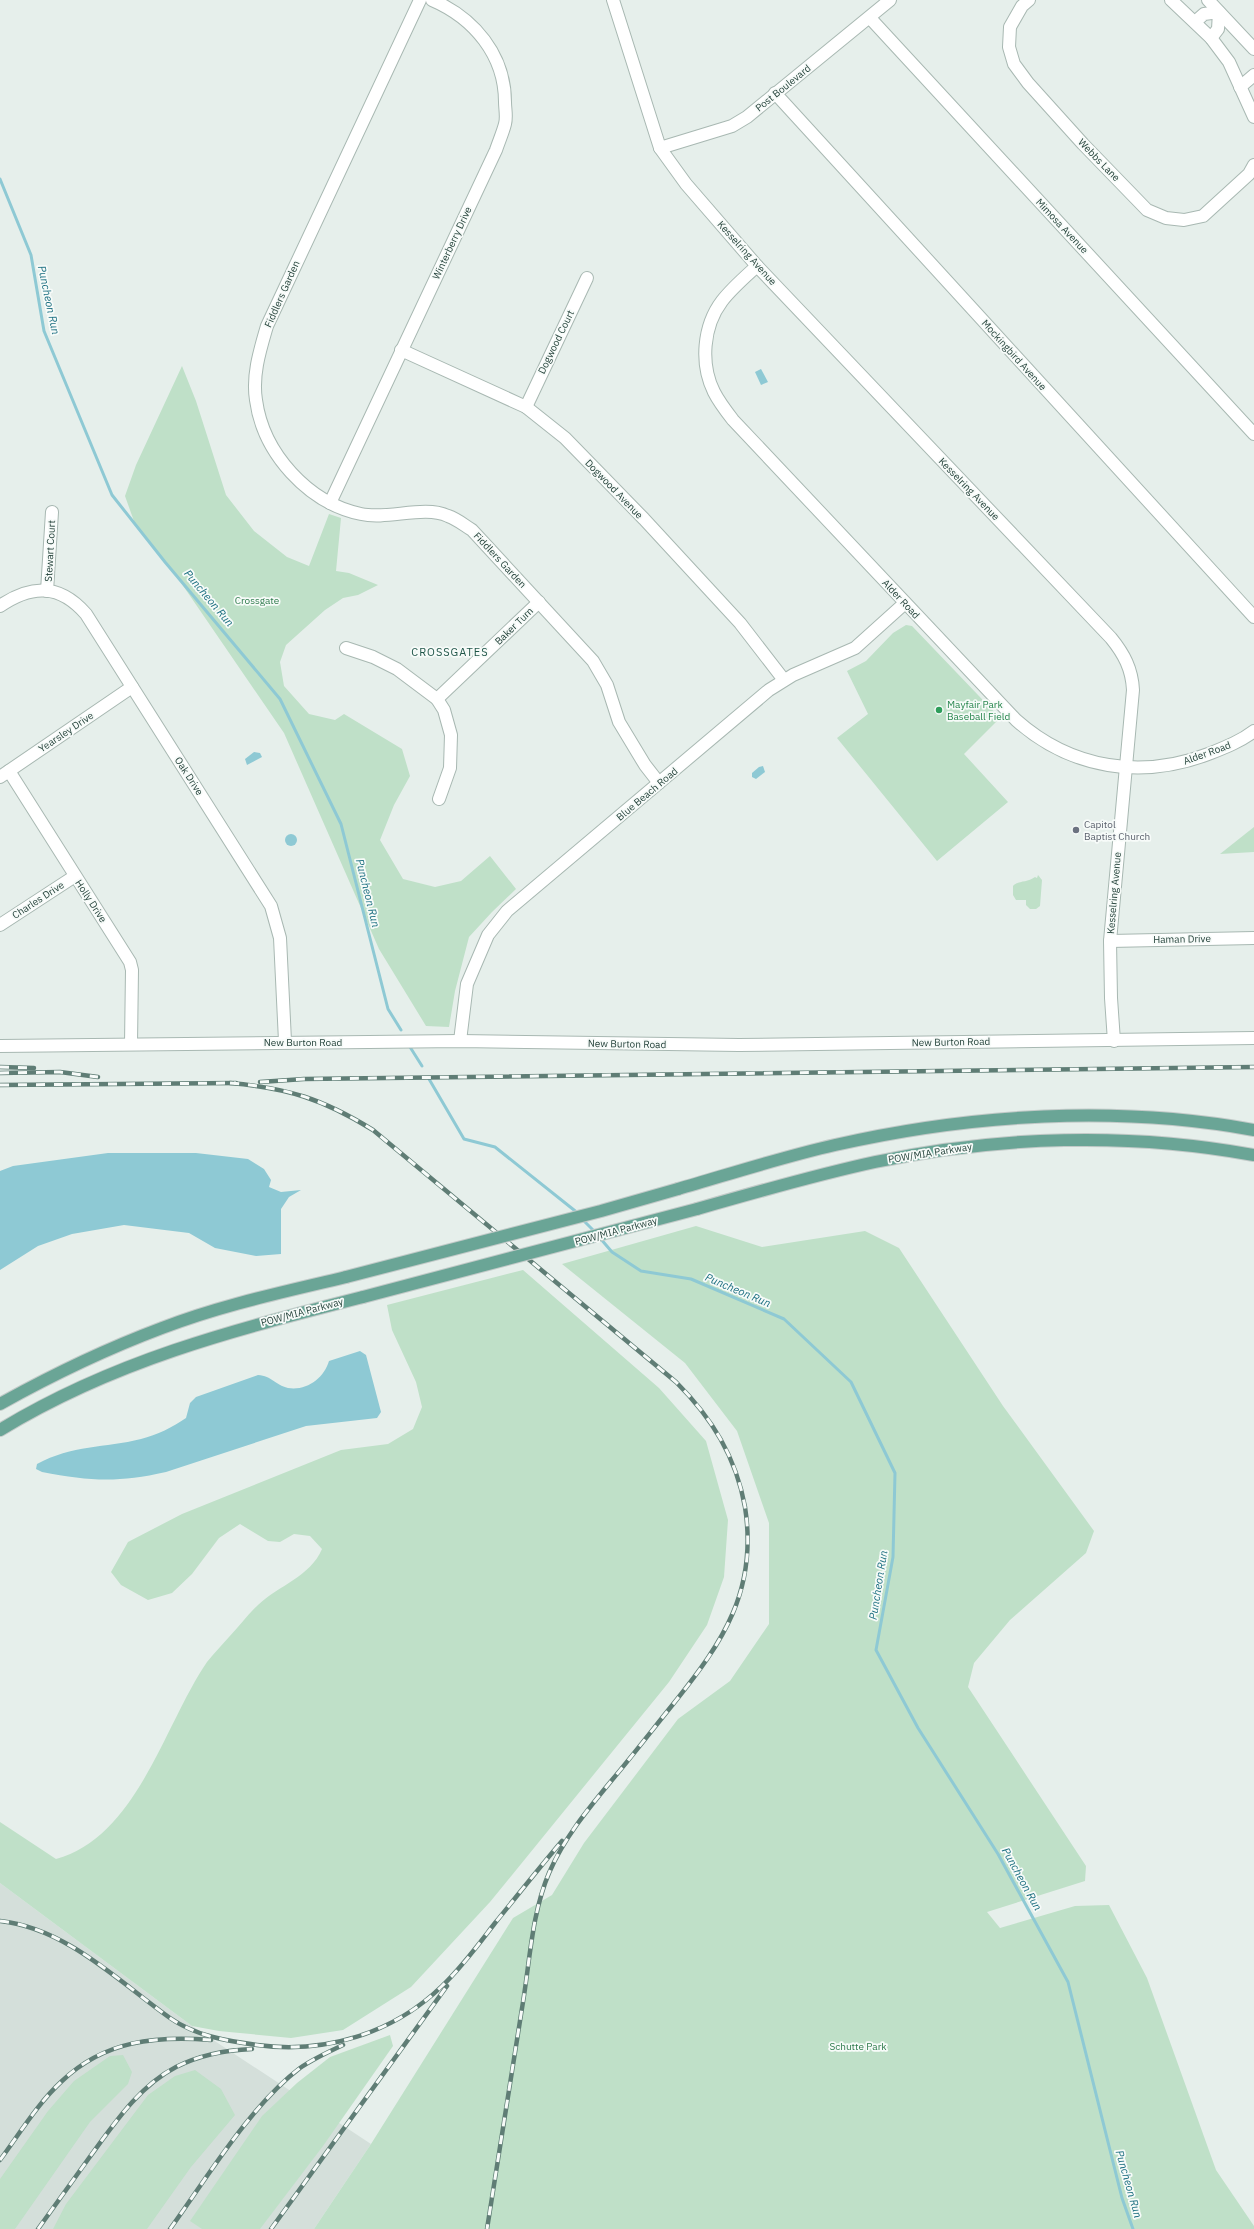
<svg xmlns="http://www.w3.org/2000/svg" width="1254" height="2229" font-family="'IBM Plex Sans',sans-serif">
  <rect width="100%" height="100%" fill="#e6efeb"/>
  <path fill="#d4dfda" d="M0,1883L192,2026L371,2144L314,2229H0Z"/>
  <g fill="#bfe0c8">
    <path d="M182,366L196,401L226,495L254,531L287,557L309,566L329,514L341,518L336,571L349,573L378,585L358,595L343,598L325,610L286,645L280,662L284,686L309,714L335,720L344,714L402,749L410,776L394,805L380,840L403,879L435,887L461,881L490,856L516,889L492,912L469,937L455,991L449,1027L426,1026L379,949L284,733L175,574L135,524L125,496L136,465Z"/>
    <path d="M906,625L912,626L1000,718L964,754L1008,802L937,861L837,738L868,714L847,671L866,661L893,633Z"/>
    <path d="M1254,827V852L1220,854Z"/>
    <path d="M1038,875L1042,880L1040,906L1036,909H1030L1026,905V900H1016L1013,895V886C1019,880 1027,883 1035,877L1037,878Z"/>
    <path d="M696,1226L762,1247L865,1231L899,1248L1003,1406L1094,1531L1086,1553L1010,1620L974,1663L968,1687L1086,1866L1085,1881L987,1912L1000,1928L1075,1906L1109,1905L1147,1978L1216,2170L1254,2226V2229H314L371,2144L513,1918L552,1895L584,1843L678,1719L730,1681L769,1624V1523L737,1431L685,1363L562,1264Z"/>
    <path d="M523,1270L659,1388L706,1441L728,1520L724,1577L707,1625L669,1682L490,1902L411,1987L343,2030L291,2038L219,2031L192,2026L0,1883V1822L56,1859C137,1837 164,1725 207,1662C214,1653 222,1645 229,1637C239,1627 247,1615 258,1605C279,1585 310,1577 322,1549L310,1536L294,1534L280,1542L268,1541L240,1524L219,1538L192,1574L172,1593L148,1600L121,1585L111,1572L128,1542L182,1514L341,1450L388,1444L413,1429L422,1407L416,1382L392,1330L387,1305Z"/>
    <path d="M390,2035L393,2046L323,2146L260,2229H202L190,2221L262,2116L297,2083L330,2057Z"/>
    <path d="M123,2055L132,2072L128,2084L90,2122L15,2229H0V2179L48,2111L74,2081L110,2056Z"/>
    <path d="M195,2070L221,2089L235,2115L191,2167L147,2229H53L66,2204L148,2095L175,2076Z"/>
  </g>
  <g fill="#8ec9d4">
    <path d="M761,369L768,382L761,385L755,372Z"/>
    <path d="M254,752L260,753L262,757L247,765L245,759Z"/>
    <path d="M763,766L765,772L756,779L752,777V773L759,767Z"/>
    <circle cx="291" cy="840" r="6"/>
    <path d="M108,1153H196L248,1159L264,1169L271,1180L269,1187L281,1192L301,1190L289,1197L281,1209V1254L256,1256L215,1248L189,1233L124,1225L72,1234L38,1246L0,1270V1171L13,1166Z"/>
    <path d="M360,1351L366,1355L381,1412L377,1418L306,1426L166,1472C117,1483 90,1481 42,1472L36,1469L37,1464C72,1445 105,1448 141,1439C157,1435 173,1427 186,1418L190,1403L196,1397L258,1375C272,1376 275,1385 288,1388C307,1391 324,1378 329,1361Z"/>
  </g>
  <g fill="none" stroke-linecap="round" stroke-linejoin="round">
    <g stroke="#8ec9d4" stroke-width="3">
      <path d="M0,179L31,255L44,331L112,495L165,562L280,699L341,824L388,1009L401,1030"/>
      <path d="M410,1047L422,1066"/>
      <path d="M429,1079L464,1139L495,1147L579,1214"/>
      <path d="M582,1219L595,1232"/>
      <path d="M600,1238L612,1252L641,1271L691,1279L784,1319L851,1382L895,1473L893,1557L876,1650L918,1728L998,1854L1068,1982L1122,2198L1133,2229"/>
    </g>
    <defs>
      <g id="minor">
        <path d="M420,0L267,326C260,350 252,375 256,400C263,453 308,503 361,514C388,520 424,505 448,516C457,519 464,525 472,530L593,661L607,685L619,722L645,765L659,783"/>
        <path d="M613,0L660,148L686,184L757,266L1111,638C1124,654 1132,669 1133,690L1110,941L1111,998L1114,1041"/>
        <path d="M1029,0L1022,6L1010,27L1009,47L1014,64L1028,83L1083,144L1147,210L1166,218L1184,220L1203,216L1249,174L1254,165"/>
        <path d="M1171,0L1211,38L1229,62L1254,117"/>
        <path d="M1208,0L1254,49"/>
        <path d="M870,18L1254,434"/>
        <path d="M1195,22L1204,14L1219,12L1218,29L1211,38"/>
        <path d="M1240,87L1254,75"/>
        <path d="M775,93L1254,617"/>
        <path d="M660,148L732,126L747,117L890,0"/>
        <path d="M757,266C745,277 732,288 722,301C703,326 700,364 714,392C719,402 726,411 733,420L1016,720C1071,769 1142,780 1211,753C1226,747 1241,741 1254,731"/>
        <path d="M401,350L526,407L565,438L644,519L740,623L784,680"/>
        <path d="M526,407L587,278"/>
        <path d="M330,503L496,150C499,141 503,132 505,124C507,117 505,109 505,102C505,55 474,18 432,0"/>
        <path d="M47,591L52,512"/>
        <path d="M0,606C32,584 60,584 86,614L271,906L280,938L285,1041"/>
        <path d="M346,648L373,657L397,669L437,699L444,710L451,735L450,768L439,799"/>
        <path d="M437,699L539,602"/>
        <path d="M9,771L130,962L132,970L131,1044"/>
        <path d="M0,777L132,687"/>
        <path d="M0,925L75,876"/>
        <path d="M1110,941L1254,938"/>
        <path d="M460,1041L467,984L488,935L507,911L769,690L793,675L855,648L905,603"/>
        <path d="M0,1046L460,1041L739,1045L1254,1038"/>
      </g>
      <g id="major">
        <path d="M678,1189C730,1174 782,1157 835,1145C971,1114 1117,1105 1254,1130"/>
        <path d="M697,1209C756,1192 815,1175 875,1162C999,1136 1129,1132 1254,1155"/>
        <path d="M0,1404C52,1375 106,1349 162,1328C221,1305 284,1292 346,1277"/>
        <path d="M0,1430C115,1360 234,1330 363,1297"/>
      </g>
    </defs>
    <use href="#minor" stroke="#a8b8b2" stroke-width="14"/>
    <use href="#major" stroke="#c2cac8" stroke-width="14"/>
    <use href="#minor" stroke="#fff" stroke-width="12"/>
    <use href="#major" stroke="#6aa596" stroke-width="12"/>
    <defs>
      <g id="rail">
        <path d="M0,1067L34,1068"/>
        <path d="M0,1073L60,1072L98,1077"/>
        <path d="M260,1082L304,1079L1254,1067"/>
        <path d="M230,1083C288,1088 323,1099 373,1130L676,1382C712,1418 736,1457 745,1507C758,1590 723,1642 674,1703C653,1729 633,1755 612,1780C588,1809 564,1838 549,1873C532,1913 530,1959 523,2002C511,2077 499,2153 487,2229"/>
        <path d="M0,1085L236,1083"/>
        <path d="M0,1921C66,1928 118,1981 170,2018C196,2036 227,2041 257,2045C324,2054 393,2034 442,1986C462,1967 478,1945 495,1923C517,1896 539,1868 562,1841"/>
        <path d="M0,2160C20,2133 38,2103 62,2081C105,2040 156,2036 211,2040"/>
        <path d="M38,2229C55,2205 72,2182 89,2158C114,2124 139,2086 176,2067C200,2055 226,2050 252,2049"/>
        <path d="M170,2229C207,2178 250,2106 300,2068C313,2059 328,2052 343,2045"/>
        <path d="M271,2229L447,1986"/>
      </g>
    </defs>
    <use href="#rail" stroke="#5f7d75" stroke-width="4.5"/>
    <use href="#rail" stroke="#f7fbf9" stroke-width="3" stroke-dasharray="9" stroke-linecap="butt"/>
    <defs>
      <g id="major-bridge">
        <path d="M346,1277L601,1211L678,1189"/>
        <path d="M363,1297L697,1209"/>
      </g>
    </defs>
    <use href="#major-bridge" stroke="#c2cac8" stroke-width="14" stroke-linecap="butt"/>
    <use href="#major-bridge" stroke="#6aa596" stroke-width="12"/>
  </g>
  <circle fill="#2e9e5b" stroke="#f7fbf9" stroke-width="1.5" cx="939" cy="710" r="4"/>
  <circle fill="#6b7280" stroke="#f7fbf9" stroke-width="1.5" cx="1076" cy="830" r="4"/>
  <g text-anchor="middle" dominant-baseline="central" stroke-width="3.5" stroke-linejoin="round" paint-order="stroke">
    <g font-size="10" fill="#24423a" stroke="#f7fbf9">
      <text transform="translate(783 88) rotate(-39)">Post Boulevard</text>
      <text transform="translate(1099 160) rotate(46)">Webbs Lane</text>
      <text transform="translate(1062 226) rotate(47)">Mimosa Avenue</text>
      <text transform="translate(452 243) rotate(-65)">Winterberry Drive</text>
      <text transform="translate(747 253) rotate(48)">Kesselring Avenue</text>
      <text transform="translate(282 294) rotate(-66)">Fiddlers Garden</text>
      <text transform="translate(556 342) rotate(-64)">Dogwood Court</text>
      <text transform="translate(1014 355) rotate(48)">Mockingbird Avenue</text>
      <text transform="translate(614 489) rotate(46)">Dogwood Avenue</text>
      <text transform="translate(969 489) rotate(46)">Kesselring Avenue</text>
      <text transform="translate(50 551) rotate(-87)">Stewart Court</text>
      <text transform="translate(500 560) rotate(47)">Fiddlers Garden</text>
      <text transform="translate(901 599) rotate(47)">Alder Road</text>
      <text transform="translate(514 626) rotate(-44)">Baker Turn</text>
      <text transform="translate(66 732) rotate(-34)">Yearsley Drive</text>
      <text transform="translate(1207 753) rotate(-20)">Alder Road</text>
      <text transform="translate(189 776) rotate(57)">Oak Drive</text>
      <text transform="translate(647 794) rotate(-40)">Blue Beach Road</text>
      <text transform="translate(1114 893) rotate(-85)">Kesselring Avenue</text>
      <text transform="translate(38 900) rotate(-33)">Charles Drive</text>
      <text transform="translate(91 901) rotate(57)">Holly Drive</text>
      <text transform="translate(1182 939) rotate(-1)">Haman Drive</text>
      <text x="303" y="1042">New Burton Road</text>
      <text transform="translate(951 1042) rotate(-1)">New Burton Road</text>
      <text transform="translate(627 1044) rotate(1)">New Burton Road</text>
      <text transform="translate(930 1153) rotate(-9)">POW/MIA Parkway</text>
      <text transform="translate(616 1231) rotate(-15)">POW/MIA Parkway</text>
      <text transform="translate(302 1312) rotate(-15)">POW/MIA Parkway</text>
    </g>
    <g font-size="10" fill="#2d7a4b" stroke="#f7fbf9">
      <text x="257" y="600">Crossgate</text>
      <text x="858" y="2046">Schutte Park</text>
    </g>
    <g font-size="10" fill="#27864d" stroke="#f7fbf9" text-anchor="start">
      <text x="947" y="704">Mayfair Park<tspan x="947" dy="12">Baseball Field</tspan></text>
    </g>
    <g font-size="10" fill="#5b616d" stroke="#f7fbf9" text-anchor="start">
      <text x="1084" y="824">Capitol<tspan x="1084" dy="12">Baptist Church</tspan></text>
    </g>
    <g font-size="11" font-style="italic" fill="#1c6f80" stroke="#f7fbf9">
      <text transform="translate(49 300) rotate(78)">Puncheon Run</text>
      <text transform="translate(209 598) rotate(50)">Puncheon Run</text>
      <text transform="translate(368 893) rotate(76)">Puncheon Run</text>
      <text transform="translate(738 1290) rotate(23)">Puncheon Run</text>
      <text transform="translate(878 1585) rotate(-81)">Puncheon Run</text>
      <text transform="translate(1022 1879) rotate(61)">Puncheon Run</text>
      <text transform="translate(1129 2184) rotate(74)">Puncheon Run</text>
    </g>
    <g font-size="11" letter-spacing="1" fill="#1f5548" stroke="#f7fbf9">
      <text x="450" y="652">CROSSGATES</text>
    </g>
  </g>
</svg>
